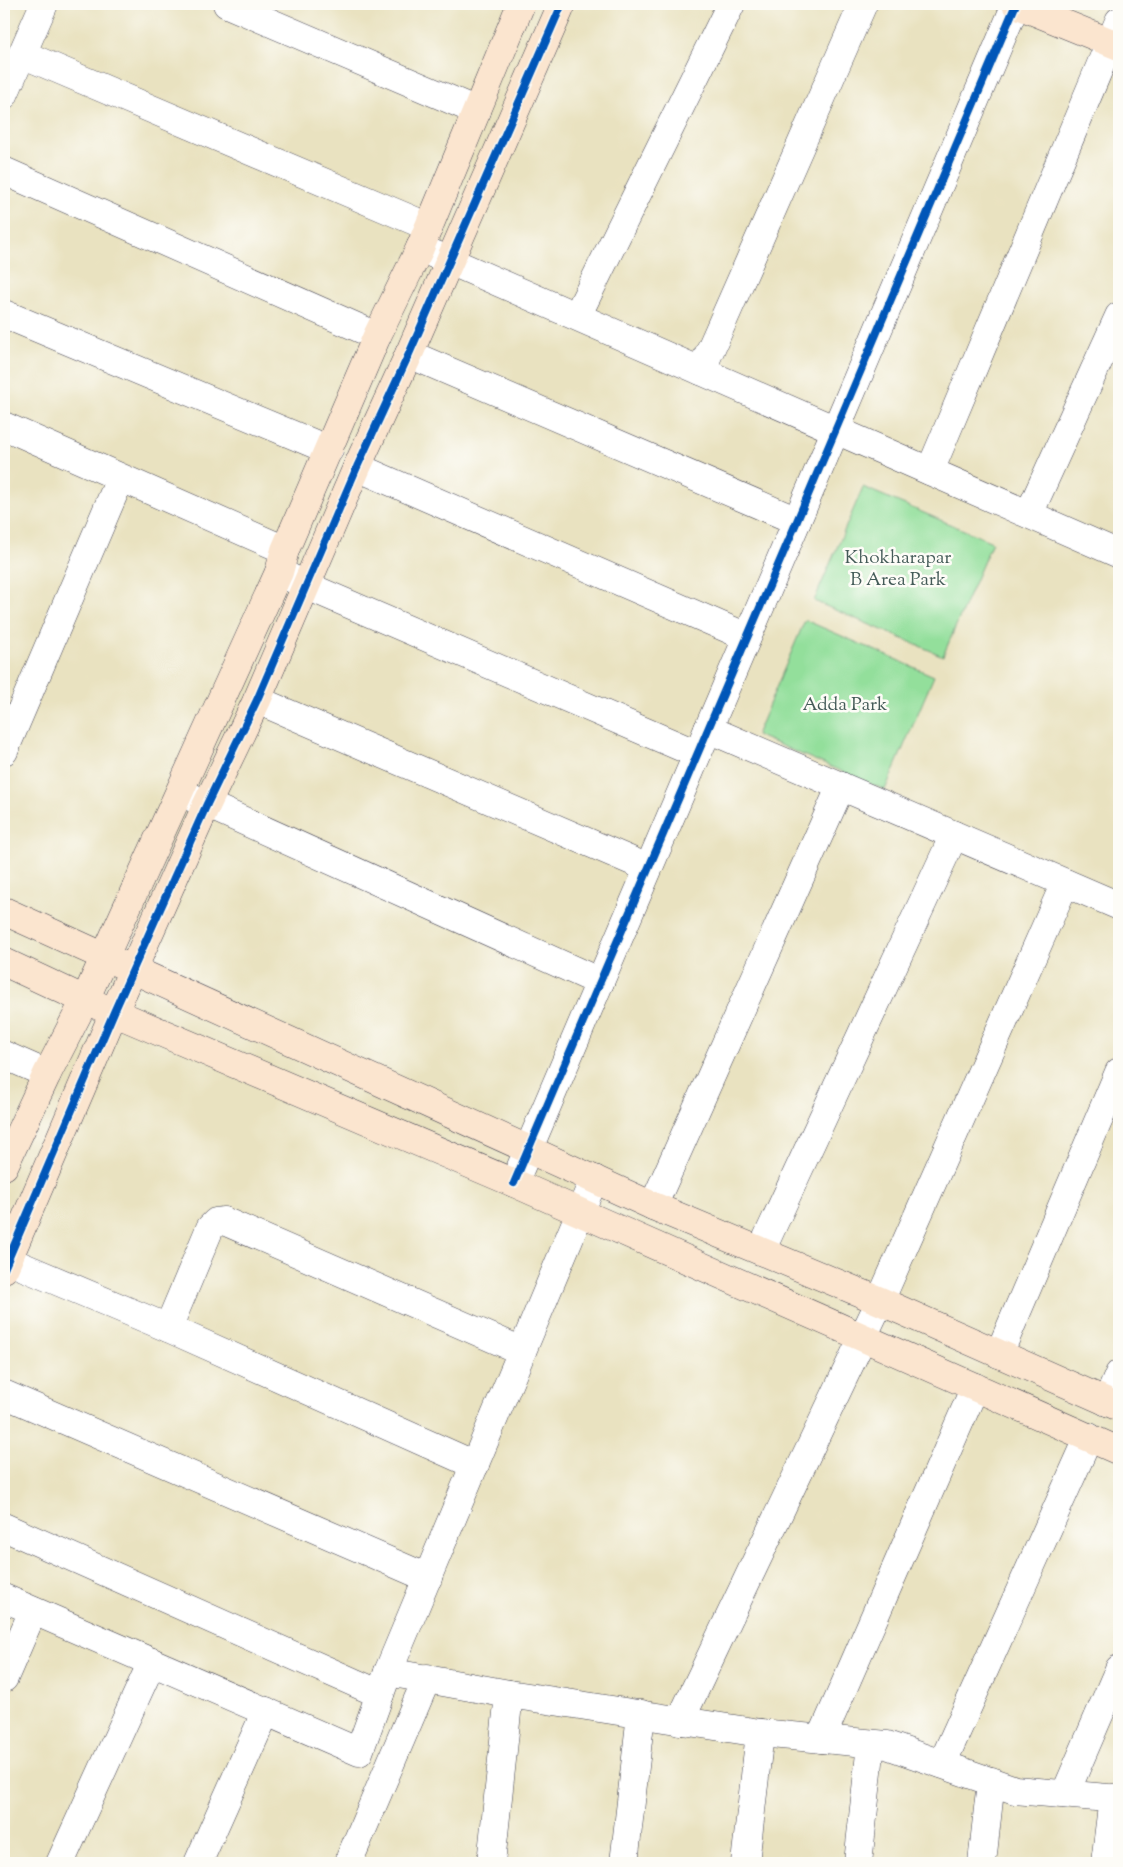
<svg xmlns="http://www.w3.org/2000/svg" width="1123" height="1867" font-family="'Sorts Mill Goudy',serif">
  <rect width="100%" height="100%" fill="#fdfcf7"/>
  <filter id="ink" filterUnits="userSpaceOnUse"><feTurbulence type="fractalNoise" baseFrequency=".02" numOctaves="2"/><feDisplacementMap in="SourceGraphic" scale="10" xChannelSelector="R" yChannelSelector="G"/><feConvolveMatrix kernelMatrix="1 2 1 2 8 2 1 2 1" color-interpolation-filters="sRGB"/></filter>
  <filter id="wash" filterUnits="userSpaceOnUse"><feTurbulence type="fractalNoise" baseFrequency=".0096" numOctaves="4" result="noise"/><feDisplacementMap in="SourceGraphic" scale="20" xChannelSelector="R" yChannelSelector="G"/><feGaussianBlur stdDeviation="1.12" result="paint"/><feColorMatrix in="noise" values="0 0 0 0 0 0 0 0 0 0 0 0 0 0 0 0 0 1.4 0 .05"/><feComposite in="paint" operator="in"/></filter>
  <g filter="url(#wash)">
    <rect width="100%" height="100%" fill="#e9e2c0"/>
    <g fill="#93df9b" stroke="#5a806b">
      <path d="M863,487L992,542L943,656L814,601Z"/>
      <path d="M805,620L934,676L885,790L756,735Z"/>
    </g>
  </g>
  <g filter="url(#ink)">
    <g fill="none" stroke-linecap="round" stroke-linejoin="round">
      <defs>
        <g id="street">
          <path d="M227,4L477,111"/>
          <path d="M22,54L429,227"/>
          <path d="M4,95L44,4"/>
          <path d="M4,171L377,336"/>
          <path d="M420,248L1119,554"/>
          <path d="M4,314L329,450"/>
          <path d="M577,316L731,4"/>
          <path d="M409,354L797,521"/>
          <path d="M701,371L863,4"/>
          <path d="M4,426L285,550"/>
          <path d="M357,467L747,637"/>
          <path d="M930,471L1119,21"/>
          <path d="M1029,514L1119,316"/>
          <path d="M279,572L307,586L697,754"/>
          <path d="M257,700L648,868"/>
          <path d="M708,729L1119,906"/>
          <path d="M4,751L120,479"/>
          <path d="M180,792L600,982"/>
          <path d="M4,1055L47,1074"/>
          <path d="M514,1183L797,521L1016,4"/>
          <path d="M653,1206L841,786"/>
          <path d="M761,1251L954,835"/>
          <path d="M7,1260L168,1328L475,1465"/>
          <path d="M168,1328L210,1228L216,1222L224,1221L522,1351"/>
          <path d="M999,1354L1119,1072"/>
          <path d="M4,1394L428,1578"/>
          <path d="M1107,1402L1119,1374"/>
          <path d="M4,1527L380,1694"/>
          <path d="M4,1598L359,1752L388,1672L594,1179"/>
          <path d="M388,1672L509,1694L760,1733L887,1745L1015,1790L1119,1799"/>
          <path d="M4,1678L33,1611"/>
          <path d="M680,1721L880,1301L1065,883"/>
          <path d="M821,1739L975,1387"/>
          <path d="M942,1764L1089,1437"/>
          <path d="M1065,1794L1119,1669"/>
          <path d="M60,1863L152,1662"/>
          <path d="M198,1863L266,1711"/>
          <path d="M348,1863L427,1678"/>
          <path d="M491,1863L509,1694"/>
          <path d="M624,1863L641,1714"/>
          <path d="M745,1863L760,1733"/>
          <path d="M858,1863L871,1744"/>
          <path d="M982,1863L991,1781"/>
          <path d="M1105,1863L1113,1798"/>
        </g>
        <g id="secondary">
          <path d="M1016,4L1119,46"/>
          <path d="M4,911L653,1206L880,1301L1119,1407"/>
          <path d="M4,962L85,1000L514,1183L1119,1451"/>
          <path d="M4,1166L47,1074L85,1000L279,572L285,550L377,336L420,248L521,4"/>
          <path d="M4,1269L114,1012L207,804L257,700L357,467L409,354L562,4"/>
        </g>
      </defs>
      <use href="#street" stroke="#403f4f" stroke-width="29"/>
      <use href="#secondary" stroke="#403f4f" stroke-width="29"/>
      <use href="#street" stroke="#fff" stroke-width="28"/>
      <use href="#secondary" stroke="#fbe5cf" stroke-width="28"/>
      <defs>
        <g id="cycleway">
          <path d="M514,1183L797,521L1016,4"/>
          <path d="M4,1269L114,1012L207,804L257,700L357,467L409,354L562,4"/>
        </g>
      </defs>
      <use href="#cycleway" stroke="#fdfcf7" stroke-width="11"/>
      <use href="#cycleway" stroke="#0057b8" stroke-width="8"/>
    </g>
  </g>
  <g text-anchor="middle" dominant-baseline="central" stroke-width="5" stroke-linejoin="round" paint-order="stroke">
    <g font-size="19" fill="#445b58" stroke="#fdfcf7">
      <text x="898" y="558">Khokharapar<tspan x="898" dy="22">B Area Park</tspan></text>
      <text x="845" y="705">Adda Park</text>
    </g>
  </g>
  <rect width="1123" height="1867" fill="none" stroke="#fdfcf7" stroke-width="20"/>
</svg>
